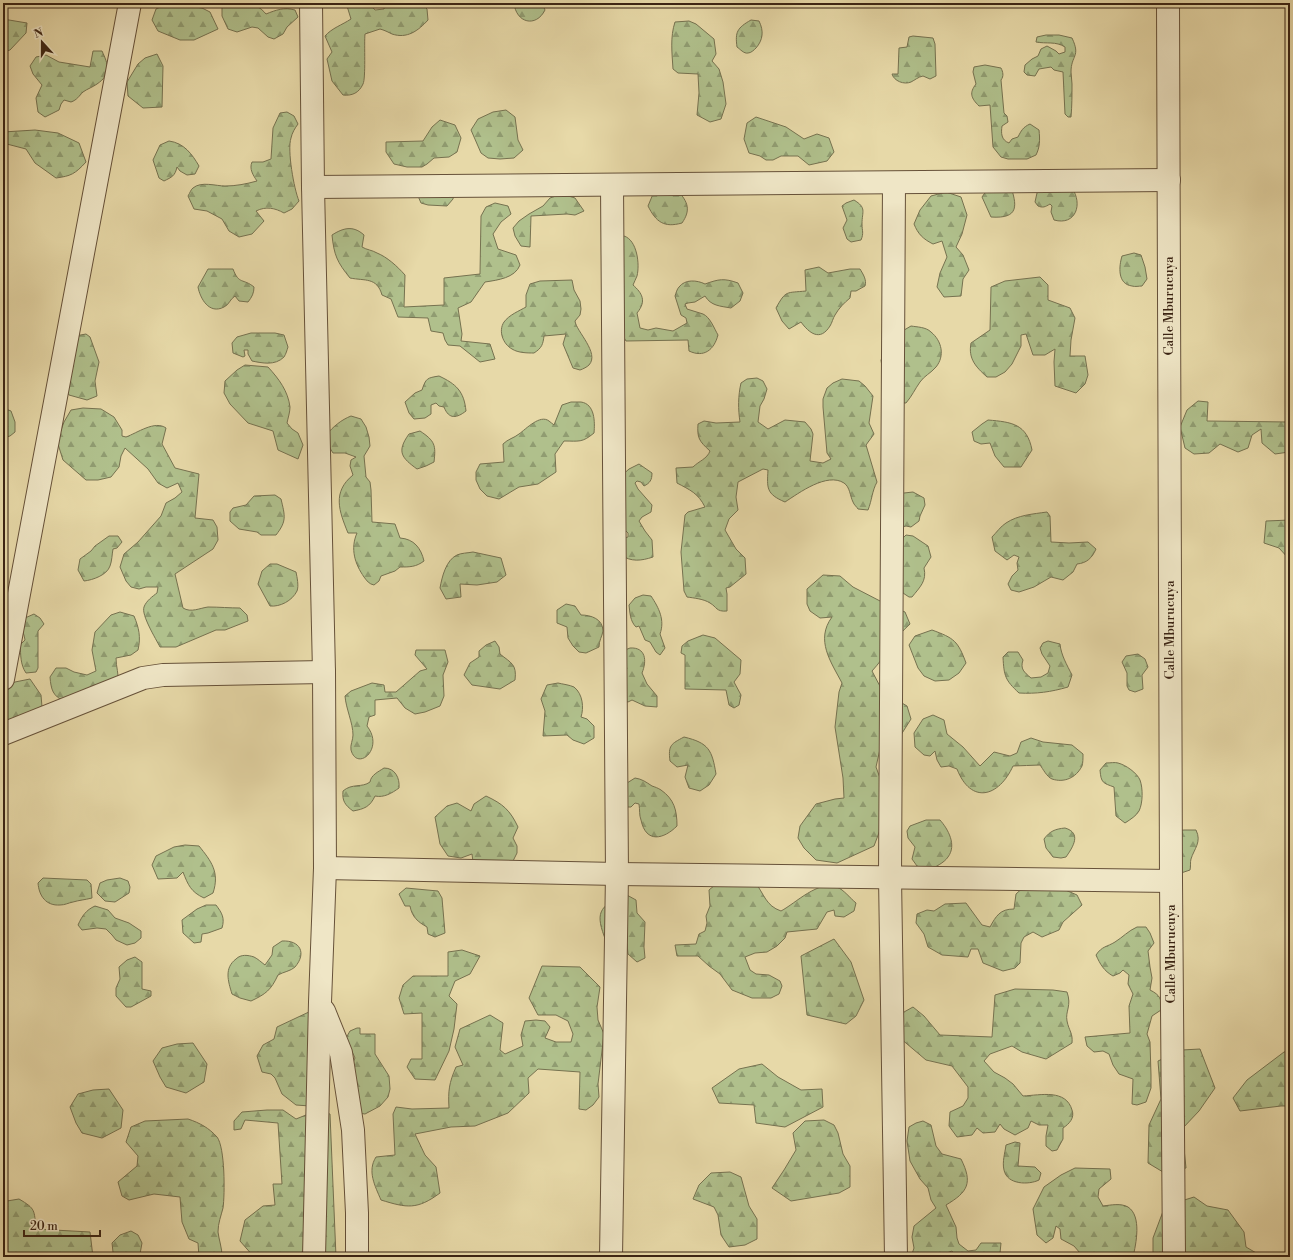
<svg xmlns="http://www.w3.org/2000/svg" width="1293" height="1260" font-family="'Libre Bodoni',serif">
  <defs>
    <pattern id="forest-firs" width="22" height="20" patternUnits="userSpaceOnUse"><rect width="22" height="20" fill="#b0c08c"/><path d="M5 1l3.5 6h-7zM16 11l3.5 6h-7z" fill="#909c71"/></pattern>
  </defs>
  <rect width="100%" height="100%" fill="#e7d9a8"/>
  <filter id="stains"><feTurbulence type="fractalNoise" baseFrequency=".005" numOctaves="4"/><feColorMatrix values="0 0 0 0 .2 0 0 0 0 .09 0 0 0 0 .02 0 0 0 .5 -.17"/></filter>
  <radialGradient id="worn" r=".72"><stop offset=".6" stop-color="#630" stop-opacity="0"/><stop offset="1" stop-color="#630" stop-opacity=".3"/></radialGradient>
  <g fill="url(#forest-firs)" stroke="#767250">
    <path d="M168,3L202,8L210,12L218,29L194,40H180L158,31L152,20L156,9Z"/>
    <path d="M229,3C245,3 255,1 266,14C276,10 284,7 295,10L298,17L287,27L283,34L274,39L268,37L258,28L252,27L237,32L228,29L222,16V6Z"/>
    <path d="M350,3H369L375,10L384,9L385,3H421L427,9L428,20C418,31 407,39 392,34C388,32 384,30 380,29L365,34C364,44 366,78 363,84C359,93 352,96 343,95L332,81L327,59L332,52L325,36C332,28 342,25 351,19L347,6Z"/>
    <path d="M514,3H542L545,10C536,28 516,23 514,3Z"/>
    <path d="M3,19L27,23L26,33L10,50L3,52Z"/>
    <path d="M751,20L759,21C764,31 763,40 756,48C754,50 751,53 748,53C744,54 740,49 737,47C735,32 737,28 751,20Z"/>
    <path d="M689,21L696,24L714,39L716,54L712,61L719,69L723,82L726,104L721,119L710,122L697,115L699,93L698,74L678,73L673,69C672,53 670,37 675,22Z"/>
    <path d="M1046,35H1059L1072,38C1081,57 1071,55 1071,72C1071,76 1072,80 1072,84C1072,95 1072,106 1071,117H1068L1065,114L1063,72L1054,70L1051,67L1039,69L1035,76L1027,75L1024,72L1025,65L1032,59L1038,56L1041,49L1047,46L1056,51L1059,54L1065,52V47C1056,41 1046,44 1036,42L1037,37Z"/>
    <path d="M913,36L933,38L935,44L936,76L930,79L923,76C918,77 915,80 911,82C904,85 894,81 892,74H898L899,48L907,47L909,37Z"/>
    <path d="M93,51H102C108,64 112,74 97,84C93,87 87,89 83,92C79,96 77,100 71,102L64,100L61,104L59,110L45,117L38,112L36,98L42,85L33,74L30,66L36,57L46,55L59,62L90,67Z"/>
    <path d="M157,54L163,66L162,107L143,108L128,96L127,82L138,64L145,58Z"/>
    <path d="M985,65L1001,68C1003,72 1004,76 1001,80L1004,113L1007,116L1008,122L1002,126C1001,133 1001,140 1009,143L1012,139L1018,137C1021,131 1023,127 1030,124L1039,130C1040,140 1040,147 1036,155L1027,159H1008L1001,157L993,147L990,105L979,106C971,98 969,93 976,84L973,72L974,67Z"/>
    <path d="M506,110L515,117L518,140L523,150L514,158L500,159L488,158L481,153L471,130L478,119L493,112Z"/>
    <path d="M287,112L294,116L298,124C295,128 292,133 291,138C287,150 294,189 299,201L292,209L284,213C275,208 266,206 256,211L264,221L252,234L239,237L229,231L222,219L207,211L194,209L188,196C190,193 191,189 193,188C201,181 216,186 225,186C236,186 246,184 257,181C253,175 249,169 252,162H263L271,159L273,128L280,113Z"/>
    <path d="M756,117L786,127L804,139L817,134L829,138L834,152L827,161L809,165L798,156H781L773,160H766L760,156L749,153L744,139L747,123Z"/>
    <path d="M440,120L455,125L461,138L457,152L449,157L434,158L427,164L422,167H407L394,164L386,152V142L423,141L432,127Z"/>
    <path d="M35,130L58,133L79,143L86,162C75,174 71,176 56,178L35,163L26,149L3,143V132Z"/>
    <path d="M169,141C184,143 192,154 199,166L195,174L187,175L180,171L177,167C175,176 172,177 164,181L159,178L153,160L160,145Z"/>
    <path d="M1010,184C1017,205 1020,219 991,217L982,197L989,187Z"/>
    <path d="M1046,186L1072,188C1083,204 1076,226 1054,220L1051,212L1052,206L1050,204C1045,207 1043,208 1038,206L1035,202L1037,193Z"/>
    <path d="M678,191C688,202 691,210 682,223C664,228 656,222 648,206L653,194Z"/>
    <path d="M454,192L453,199L447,206L428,205L421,203L418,196Z"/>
    <path d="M946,192L961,197L967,215L962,234L956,247L963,255L969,270L963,279L961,296L944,297L937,287L940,273L947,257L942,241L933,244C923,239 918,234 914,224L920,210L931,196Z"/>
    <path d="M562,194L575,198L584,211L575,215L567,214L531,216L530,247L521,246L515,236L513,228L519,221L529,214L543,206L550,198Z"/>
    <path d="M854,200C867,208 862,211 862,224C862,231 864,233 861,240L851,242L847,239L843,228L847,220L842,206L846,203Z"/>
    <path d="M495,203L508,206L511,214L501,222L493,234L498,249L516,255L520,265C515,278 498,280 485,282L471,302L458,308L462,334L461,341L490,344L495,359L480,362L460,346L448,345L445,340L443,333L431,331L428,318L398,317L391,299L382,295C377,277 365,281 350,278C337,262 334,255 332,235C343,228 353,225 364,235L362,247C367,250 372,250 377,253C387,257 397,266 405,275L404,307L444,305V278L480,274L481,216L486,207Z"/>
    <path d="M624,236C637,240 640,264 637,276C636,279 634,282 633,285C642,293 647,301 637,313L640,328L648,330L656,328L673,331L687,323L686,318L681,315L675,296C676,293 677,289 679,287C685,279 697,280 705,284C719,279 724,278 738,283L743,293L740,301L731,308C720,306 711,306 705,296L695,302L688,303L685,304L687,309C692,311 698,312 703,314C710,317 714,328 718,335C714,350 704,358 689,351L688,340L626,341L622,334L617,240Z"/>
    <path d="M1134,253L1141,255L1145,267L1147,279L1142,286C1139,286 1135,287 1132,286C1117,284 1119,266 1122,256Z"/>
    <path d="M819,267L828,273L850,269H860C863,274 867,280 865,286L856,291H851L850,298C844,303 839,308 835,315C833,318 832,323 830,326C820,342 809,333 801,322L789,329L782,321L776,308C786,290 786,293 806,291L805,270Z"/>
    <path d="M208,269H233C239,285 243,278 254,287C254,293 252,297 248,302L239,301L235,296C230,299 229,305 224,307C209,315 200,298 198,287Z"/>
    <path d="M1040,277L1048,285V300L1070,308L1075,318L1071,340L1070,356H1085L1088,375L1085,384L1076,393L1055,386L1054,362L1055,349L1045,355H1033L1026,334L1021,335V346L1012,364L1005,372L996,377H987C976,367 968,359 971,343L990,330L991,287L1005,281Z"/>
    <path d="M572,280L574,290L580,301L581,309L580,315L575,321C576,331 600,353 589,365C587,367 583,369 580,370L573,368L563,344L566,334L544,336C543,344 542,348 534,353C528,353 518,353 512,349C503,344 498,331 504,322C509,315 519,311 526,307V295L530,284L540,281Z"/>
    <path d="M911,326C917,327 926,327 931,332C942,341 945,356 936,367C931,373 924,376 920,382C915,389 912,396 906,403L887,402L881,360L894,336Z"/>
    <path d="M251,333H275L284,335L288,347C287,350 286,354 284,357C275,366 262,363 252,361L248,354V350H244L245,356L243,357L233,353L232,343L237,337Z"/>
    <path d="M86,334L90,337L99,362L95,381L97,396L87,400L69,395L64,386L75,336Z"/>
    <path d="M245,365L268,367C279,379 288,391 290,407C290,412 288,418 287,423L292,429L298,433L303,445L298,459L278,450L273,431L248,423L230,404L224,393L225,381L237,370Z"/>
    <path d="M439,376C456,384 464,391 466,411C457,418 449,420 444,407L439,406L436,403L431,405V414L425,418L414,419L409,413L405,402L415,393L422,390C426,378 427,378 439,376Z"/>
    <path d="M757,378L763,381L767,389L764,399L760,406L758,422L768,429L785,420L805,422L811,429L813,434L810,461L823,463L831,459L827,453L823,407V399L827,388L833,383L842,379L859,381L865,386L873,396L869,423L874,434L866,445L877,482C872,491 872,500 868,510L858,509C857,507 854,505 853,502C850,496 850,487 844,483C827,472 799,493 785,502C766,494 767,488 768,470L763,469L738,482L736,497L738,510L729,519L725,530L736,549L745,558L746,574L730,587L726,588L727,594V611C716,612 717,607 710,603C704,599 694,598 687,597L684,591L681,552L685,515L688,512L705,507C698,493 690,490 677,483L676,468L693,467C699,461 707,459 710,451C699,441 697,438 698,424L704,421L716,423L740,422C738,409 738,396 741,383L747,379Z"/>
    <path d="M1198,401L1208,402L1207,421L1289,422L1290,424L1289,452L1275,454L1262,443L1261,429L1252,435L1248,448L1238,452L1220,444L1209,453L1194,454L1185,448L1180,427L1187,410Z"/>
    <path d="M571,402C574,402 578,402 581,402C595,404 595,422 594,433C582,443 579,441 564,441L555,454L556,472L538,484L519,487L499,499L487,496L480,489L476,480V472L480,464L504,462L503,444C508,439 514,438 519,434C526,429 540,414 549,421C551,422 552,424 554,425L562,405Z"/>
    <path d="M3,408L11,411L15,422V432L10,436L3,438Z"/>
    <path d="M83,408L101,409L114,417L122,430V436L126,437C137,433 155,420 166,428L162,444L175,468L199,474L195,518L213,520L217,527L218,540L213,549L175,574L183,608C191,613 200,608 208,607C219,607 230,608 240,608L247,615L248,621L225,630H216L176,647H160C156,639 141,615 144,607C146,601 153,596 157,593L158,587H146L139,589L131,587L126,581L120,567L124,554L138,542L161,516L166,503L175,498L182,492L178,483L167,488L158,483L148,469L125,448L121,456L119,467L111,477L98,480H86L63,460L57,441L64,422L71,410Z"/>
    <path d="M351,416L361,419L366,427L369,437L370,446L364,456L366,477L370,482L371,490L372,522L395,524L400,538C414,539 421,548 424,561C416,567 410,567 400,567L395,571L381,576L379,581L374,585C369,584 367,581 364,577C355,564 350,549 357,533H348C339,511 332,492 353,475L350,466L351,460L356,457L345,453H333L328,445L326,435C334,426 341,420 351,416Z"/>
    <path d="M988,420C1012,422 1027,424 1032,450L1021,467H1004L995,456L990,443L981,444L974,441L972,432L982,424Z"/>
    <path d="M420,431C435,441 436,445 434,462L426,466L417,469C402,458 396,452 409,434Z"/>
    <path d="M639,464L652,473C652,480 650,483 644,486L641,482L637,481L635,483L638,489L652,505L651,512L642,517L639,521L645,531L652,540L653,557C641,561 631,562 621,555L624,538L628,537V533L624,529L620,477L629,469Z"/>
    <path d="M913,492L924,498L925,505L920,516L919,521L911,527L906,526L899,528L896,500L904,493Z"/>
    <path d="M275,495L281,499C285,516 287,521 276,535H261L257,532L239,529L230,521V512L233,508L246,505L254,496Z"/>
    <path d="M1047,512L1050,516L1051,542L1069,543L1088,542L1096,549C1092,558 1087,563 1077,564L1073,572L1063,580L1051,577L1034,587L1019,592L1011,590L1008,584L1012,576L1018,570L1017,563L1019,557L1014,555L1007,560L995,551L992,537C996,533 1001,526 1006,523C1018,515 1033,514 1047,512Z"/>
    <path d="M1290,520V560L1279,548L1264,543L1266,521Z"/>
    <path d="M906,535L913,536L928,546L931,557L924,568C927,581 920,587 912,597H909L903,593L900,541Z"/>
    <path d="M109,536H118L122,542L117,548L113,549C112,554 112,561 110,566C107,575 93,580 84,581L78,570L80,559L91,551L95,546Z"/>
    <path d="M473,552L501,558L506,575L497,582L477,585L460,584L461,597L446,599L440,588C442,577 446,560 457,555C461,553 468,553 473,552Z"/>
    <path d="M270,564H277L296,572C297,577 299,586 297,591C292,601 280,607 270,606L258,584L262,571Z"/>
    <path d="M823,575L840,576L853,587L882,602L905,612L910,624C895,637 886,656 872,671L883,692L907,706L911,719L899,738L880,749L876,767L884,789L883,822L874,846L837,863L816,860L804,848L798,838L800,826L816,804L835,799L844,798L843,778L835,727L839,692L842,683C831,662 815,640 832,617L820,618L810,611L807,604V589Z"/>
    <path d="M643,595L651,596C659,608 665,620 660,634L665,648L660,655L656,652L650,642L645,640L639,626L636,627C630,621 630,613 629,605L635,598Z"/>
    <path d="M566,604L575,606L581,615C591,615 603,619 603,631C602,637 599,640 599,647L586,653L579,652L573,646L568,638L567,627L557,623V610Z"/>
    <path d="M120,612L134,616C139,628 141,637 138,650L131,655L116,658C116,667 119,674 118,683L64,701C53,696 51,690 50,677L56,668H66L74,672L87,675L96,671L92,650L95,632L111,615Z"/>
    <path d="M34,614L40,618L44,624L38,631V668L36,672L26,673C20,664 21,655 20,645L25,640L24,635L21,629L25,618Z"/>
    <path d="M932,630C954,638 958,641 966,663L959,673L949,680L935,681L924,676L918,668L909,645L915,636Z"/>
    <path d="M703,635L715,638L741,660L740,674L734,682L741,695L739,705L734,708L729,705L726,690L685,689V655L681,653L682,646L688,641Z"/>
    <path d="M495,641L499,647L500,654C511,663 517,664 515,680L500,689L472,685L464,675L470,663L479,657V651L486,645Z"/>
    <path d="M1048,641L1060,644C1061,655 1067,665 1072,675L1068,687C1051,692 1036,694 1019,693C1005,680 1004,676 1003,657L1008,652H1018L1023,660C1020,669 1024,672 1031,678L1041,677L1048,673L1050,666L1042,654L1040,648L1043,643Z"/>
    <path d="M630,648C646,647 647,661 642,673L647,684L657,696V707L645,706L632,700L628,702L620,700L624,676L627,668L624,664L625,650Z"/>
    <path d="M416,650H445L448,662L443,675L444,696L440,706L425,712L415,714L405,708L397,698L375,700V715L369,717L367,726C385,749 357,772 351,750C350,745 353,740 353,735C353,723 346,709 345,696L351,691L372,683L384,685L385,692H396L420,671L427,669L415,655Z"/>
    <path d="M1138,654L1145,659L1148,667L1142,675L1143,689L1135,692L1129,690L1127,686V673L1122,662L1126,656Z"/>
    <path d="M30,679L41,695L42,707L4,722L3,706L6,686L15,682Z"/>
    <path d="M558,683C562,684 570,685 574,687C583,694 584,708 581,717L587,719L594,726V738L584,744L573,740L567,735L543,736L545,711L541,699L547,685Z"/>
    <path d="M933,715L944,720L947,734L963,747L980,766L994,752L1010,756L1017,753L1021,742L1031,738L1043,742L1072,745L1083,754C1083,758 1083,763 1082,766C1076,778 1064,783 1052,779C1047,777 1043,769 1040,765C1031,765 1022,766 1013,766C999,797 971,805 957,769L949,766L941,767L937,760L935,751L930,756L924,755L915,747L914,733L923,719Z"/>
    <path d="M684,737C709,743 712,750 716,774L709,785L700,791L689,788L685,777L688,765L677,767L670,761C668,745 671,744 684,737Z"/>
    <path d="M1106,763C1110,763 1115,762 1118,763C1126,765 1137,773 1140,780C1143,788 1143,803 1139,811C1136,816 1131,819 1125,823L1116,816L1114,787C1103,783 1101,783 1100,770Z"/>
    <path d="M384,768C395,768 400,778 399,788C392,793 384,798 375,796C370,807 364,809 353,811C345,805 342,801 343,791C352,783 362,788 370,782C371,775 378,772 384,768Z"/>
    <path d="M635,778C642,779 646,782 652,786C655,787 658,788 661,790C674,799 677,810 677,826C664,839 646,844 641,820C639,815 640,810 639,804L635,803L631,807H626L627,783Z"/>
    <path d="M486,796C503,804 510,810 518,827L513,838L517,846V853L513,861L506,866L473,862L472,854L461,858L448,856L440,844L435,817L447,806L457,803L471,811L474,804Z"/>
    <path d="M926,820H940C948,829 957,845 948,857C944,863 935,867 929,870L917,866L912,859L915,847L908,838L907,831L910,826Z"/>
    <path d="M1065,828C1082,833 1073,847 1066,857L1061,858L1053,857L1046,848L1044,839C1050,831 1055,829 1065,828Z"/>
    <path d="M1184,830H1196C1202,842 1194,849 1191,859C1190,862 1191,866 1190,870L1181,873L1176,831Z"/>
    <path d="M185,845L199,846C211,861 220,872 213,893L204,898C191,892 188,885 183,872L177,878L158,879L152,865L156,856L174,847Z"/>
    <path d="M43,878L87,880L91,884L92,898C84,900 80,900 73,902C68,903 65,905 60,905C46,906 39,896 38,883Z"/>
    <path d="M120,878L128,881L130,887L129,893L115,902L105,901L97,893L100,883L107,880Z"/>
    <path d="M721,880L755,882C764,894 766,906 781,911C796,903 818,880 837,887C844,890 850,898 856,903L854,911L844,917L835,916L834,910L827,912L817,929L787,932L785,938L777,946L767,952L755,953L745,957L750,970L756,974L769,975L780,981L782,986L779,994L771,998H752L732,990L720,974L709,966L698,956H677L675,945L696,944L699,934L705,931L707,923L706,916L710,906L709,890Z"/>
    <path d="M1026,885L1063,889L1077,895L1082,905L1063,922L1059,930L1042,937L1033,932L1024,937L1021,943L1020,963L1015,968L1003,971L983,963L978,949H971L968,957L942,955L928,947L924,934L916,923L917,914L927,910L934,911L945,904L966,903L982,925L990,927C996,916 1000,909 1014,909L1016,894Z"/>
    <path d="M406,888L438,891L442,898L445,933L435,937L428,934L427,927C418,922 412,917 410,906H405L399,894Z"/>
    <path d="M625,894L636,900L637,913L645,922L644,947L645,958L637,962L628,954L627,944L606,941C595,913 598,907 625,894Z"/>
    <path d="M206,905H216C222,913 225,918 222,928L208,933L202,934L201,942L194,943L183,933L182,920L197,909Z"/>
    <path d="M95,906L108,910L115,918L129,923L141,931V938L135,943L127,945L116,940L112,935L106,929L97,928L82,930L78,925C82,916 86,910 95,906Z"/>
    <path d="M1137,927H1146L1150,933L1154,943L1148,951L1150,967L1152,978L1150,990C1160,995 1162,999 1161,1010L1152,1016L1147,1034L1150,1042L1151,1075V1088L1146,1102L1137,1105L1132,1104L1133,1079L1119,1074L1113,1065L1109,1054L1103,1051L1094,1052L1087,1046L1085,1037L1130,1033L1129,1006L1133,994L1128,984L1129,975L1123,970L1120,973L1113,976C1104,971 1100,964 1096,955C1102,946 1107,947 1115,942C1123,937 1128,931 1137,927Z"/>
    <path d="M834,939L851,962L864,1000L856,1016L846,1024L807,1015L801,956Z"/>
    <path d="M282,941C300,940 307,953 295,967C291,971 283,972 278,975C271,990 266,994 251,1001L240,998L232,994C228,981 224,968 236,959C241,954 248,955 254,957C258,959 261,962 265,965L272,955L273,947Z"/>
    <path d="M462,950L480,956L470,974L455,981L449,996L457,1004L454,1029L449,1051L435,1080L415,1079L407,1067L411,1059H422V1013L404,1014L399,998L403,985L413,976H448V952Z"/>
    <path d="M135,957L142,962V989L151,991V996L131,1007H126L116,996V988L120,979L119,967L127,960Z"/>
    <path d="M542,966L580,967L600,987L597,1007L598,1020L604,1034L598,1084L599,1097L593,1105L586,1110L579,1109L580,1072L538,1069L528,1078L529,1093L508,1113L475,1126L451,1127L415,1134L425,1155L436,1167L440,1193C417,1210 407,1208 381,1200C375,1186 367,1171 376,1157L395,1155L393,1114L396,1107L412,1109L449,1108C448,1091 449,1083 456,1067L463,1065L455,1047L460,1029L490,1015L503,1023L500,1050L505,1054L523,1046L521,1035L525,1021L536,1020L545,1021L550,1027L545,1038L556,1042H571L573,1034L568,1021L556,1015H538L529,998Z"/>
    <path d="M1015,989L1053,990L1067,992C1072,1006 1065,1011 1067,1021C1069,1031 1073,1033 1072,1043L1046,1059L1022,1052L1012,1046L990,1054L984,1061L994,1072L1005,1078L1013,1084L1023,1096C1041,1095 1066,1089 1072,1110C1075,1118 1069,1124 1063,1128V1139L1057,1150L1052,1151L1046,1146V1136L1048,1125H1039L1031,1121L1028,1128L1015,1135L1004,1129L1000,1124L995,1132L983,1133L977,1128L972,1135L957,1137L949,1126L950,1112L963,1106L968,1098V1087L952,1066L926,1060L900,1038L899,1022L904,1012L913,1007L924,1016L940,1035L992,1037L995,995Z"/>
    <path d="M311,1011L310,1106L296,1105L282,1094L275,1078L271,1074L262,1072L257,1056L263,1045L274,1039L277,1027Z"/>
    <path d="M357,1028H360V1034H375V1054L389,1076L390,1089L388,1097L380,1106L365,1114L358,1113L350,1069L355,1058L346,1038L350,1031Z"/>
    <path d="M193,1043L207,1064L204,1082L186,1093L166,1087L160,1077L153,1061L162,1048L177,1044Z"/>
    <path d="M1200,1049L1215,1088L1199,1111L1182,1129L1186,1168L1163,1172L1148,1163L1149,1125L1161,1099L1158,1061L1182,1050Z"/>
    <path d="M1290,1051V1106H1281L1240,1111L1233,1098L1247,1080L1284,1052Z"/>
    <path d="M762,1064L778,1077L801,1090L822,1089L823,1107L785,1127L756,1123L754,1105L719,1103L712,1088L739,1069Z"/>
    <path d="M109,1089L123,1110L121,1128L102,1138L82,1133L76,1123L70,1107L78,1094L93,1090Z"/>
    <path d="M267,1110H283L296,1119L316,1111L330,1114L336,1257H254L240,1241L245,1220L263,1206L275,1205L273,1184H282L278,1123L245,1120L241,1129L234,1130V1121L242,1112Z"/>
    <path d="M188,1119C200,1123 209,1128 217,1137C225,1147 225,1194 223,1208C221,1216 218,1223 218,1232C219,1240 222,1248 222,1256L221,1257H199L198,1243L189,1239L182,1222L180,1197L154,1194L129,1200L122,1196L118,1182L137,1166L138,1156L126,1142L131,1127L145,1121Z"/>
    <path d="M824,1120L834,1125L838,1133L843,1154L850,1166V1187L839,1193L791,1201L772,1188L784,1170L796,1150L793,1133L805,1121Z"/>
    <path d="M923,1121L931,1125L936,1146L942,1154L961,1159C973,1183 968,1192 946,1205L956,1227L957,1238L959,1244L968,1251L976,1250L981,1243H1001L1000,1253L997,1257H956L952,1251L936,1257L924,1254V1257H911L914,1248L912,1237L914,1226L936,1208L931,1200L928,1188L920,1179L910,1161L907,1141L909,1127L916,1123Z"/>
    <path d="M1015,1142L1020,1143L1018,1166L1035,1167L1041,1173L1039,1180C1029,1185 1007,1185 1004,1170C1002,1162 1005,1153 1006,1145Z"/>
    <path d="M1075,1168L1110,1169L1111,1179L1099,1189L1098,1197L1103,1206C1111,1205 1121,1203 1128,1207C1142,1216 1136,1244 1133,1257H1080V1253L1074,1246L1061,1239L1060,1229L1056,1226L1053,1238L1046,1243L1037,1235L1033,1209L1044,1187L1061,1175Z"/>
    <path d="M730,1172L741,1177L749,1206L757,1219V1239L745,1245L729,1247L721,1235L718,1215L714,1207L693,1199L699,1185L711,1173Z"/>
    <path d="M1194,1197L1207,1206L1228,1210L1244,1232L1246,1247L1263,1257H1153V1238L1165,1206Z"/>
    <path d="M19,1199C36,1209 34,1210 36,1229L90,1232L93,1257H7L3,1247V1207L7,1201Z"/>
    <path d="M131,1231L138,1235L142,1243L140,1254L134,1257H117L113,1252L112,1243L120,1235Z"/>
  </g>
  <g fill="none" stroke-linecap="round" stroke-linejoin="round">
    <defs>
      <g id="minor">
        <path d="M311,3L313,187L324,672L325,868L320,1002L314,1257"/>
        <path d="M1168,3L1171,881L1174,1257"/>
        <path d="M894,183L890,877L896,1257"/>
        <path d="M313,187L1169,180"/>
        <path d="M3,679L130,3"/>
        <path d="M3,734L143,678L163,675L324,672"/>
        <path d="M325,868L617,874L1171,881"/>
        <path d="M324,1011L341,1053L353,1130L357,1213V1257"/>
        <path d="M611,1257L617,874L612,185"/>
      </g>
    </defs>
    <use href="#minor" stroke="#665139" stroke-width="24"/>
    <use href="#minor" stroke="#efe6c6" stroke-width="22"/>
  </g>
  <g text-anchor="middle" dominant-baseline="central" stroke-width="4" stroke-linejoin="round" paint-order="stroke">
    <g font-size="13" fill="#3b2414" stroke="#efe6c6">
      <text transform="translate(1169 306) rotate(-90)">Calle Mburucuya</text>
      <text transform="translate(1170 630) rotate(-90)">Calle Mburucuya</text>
      <text transform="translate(1171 954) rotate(-90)">Calle Mburucuya</text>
    </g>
  </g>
  <rect width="1293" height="1260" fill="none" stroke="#e7d9a8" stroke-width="16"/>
  <rect x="4" y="4" width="1285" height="1252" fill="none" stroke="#3b2414" stroke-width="2"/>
  <rect x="8" y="8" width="1277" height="1244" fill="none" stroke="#3b2414"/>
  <g transform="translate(42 42) rotate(339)" stroke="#efe6c6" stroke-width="3" paint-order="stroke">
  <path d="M0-3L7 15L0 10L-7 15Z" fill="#3b2414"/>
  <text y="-6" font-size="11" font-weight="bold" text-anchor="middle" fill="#3b2414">N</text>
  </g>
  <path d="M24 1230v6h76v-6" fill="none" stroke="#3b2414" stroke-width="2"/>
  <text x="30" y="1230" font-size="12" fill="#3b2414" stroke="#efe6c6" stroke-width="3" paint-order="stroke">20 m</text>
  <rect width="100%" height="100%" filter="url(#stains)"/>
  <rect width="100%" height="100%" fill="url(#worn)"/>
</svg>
